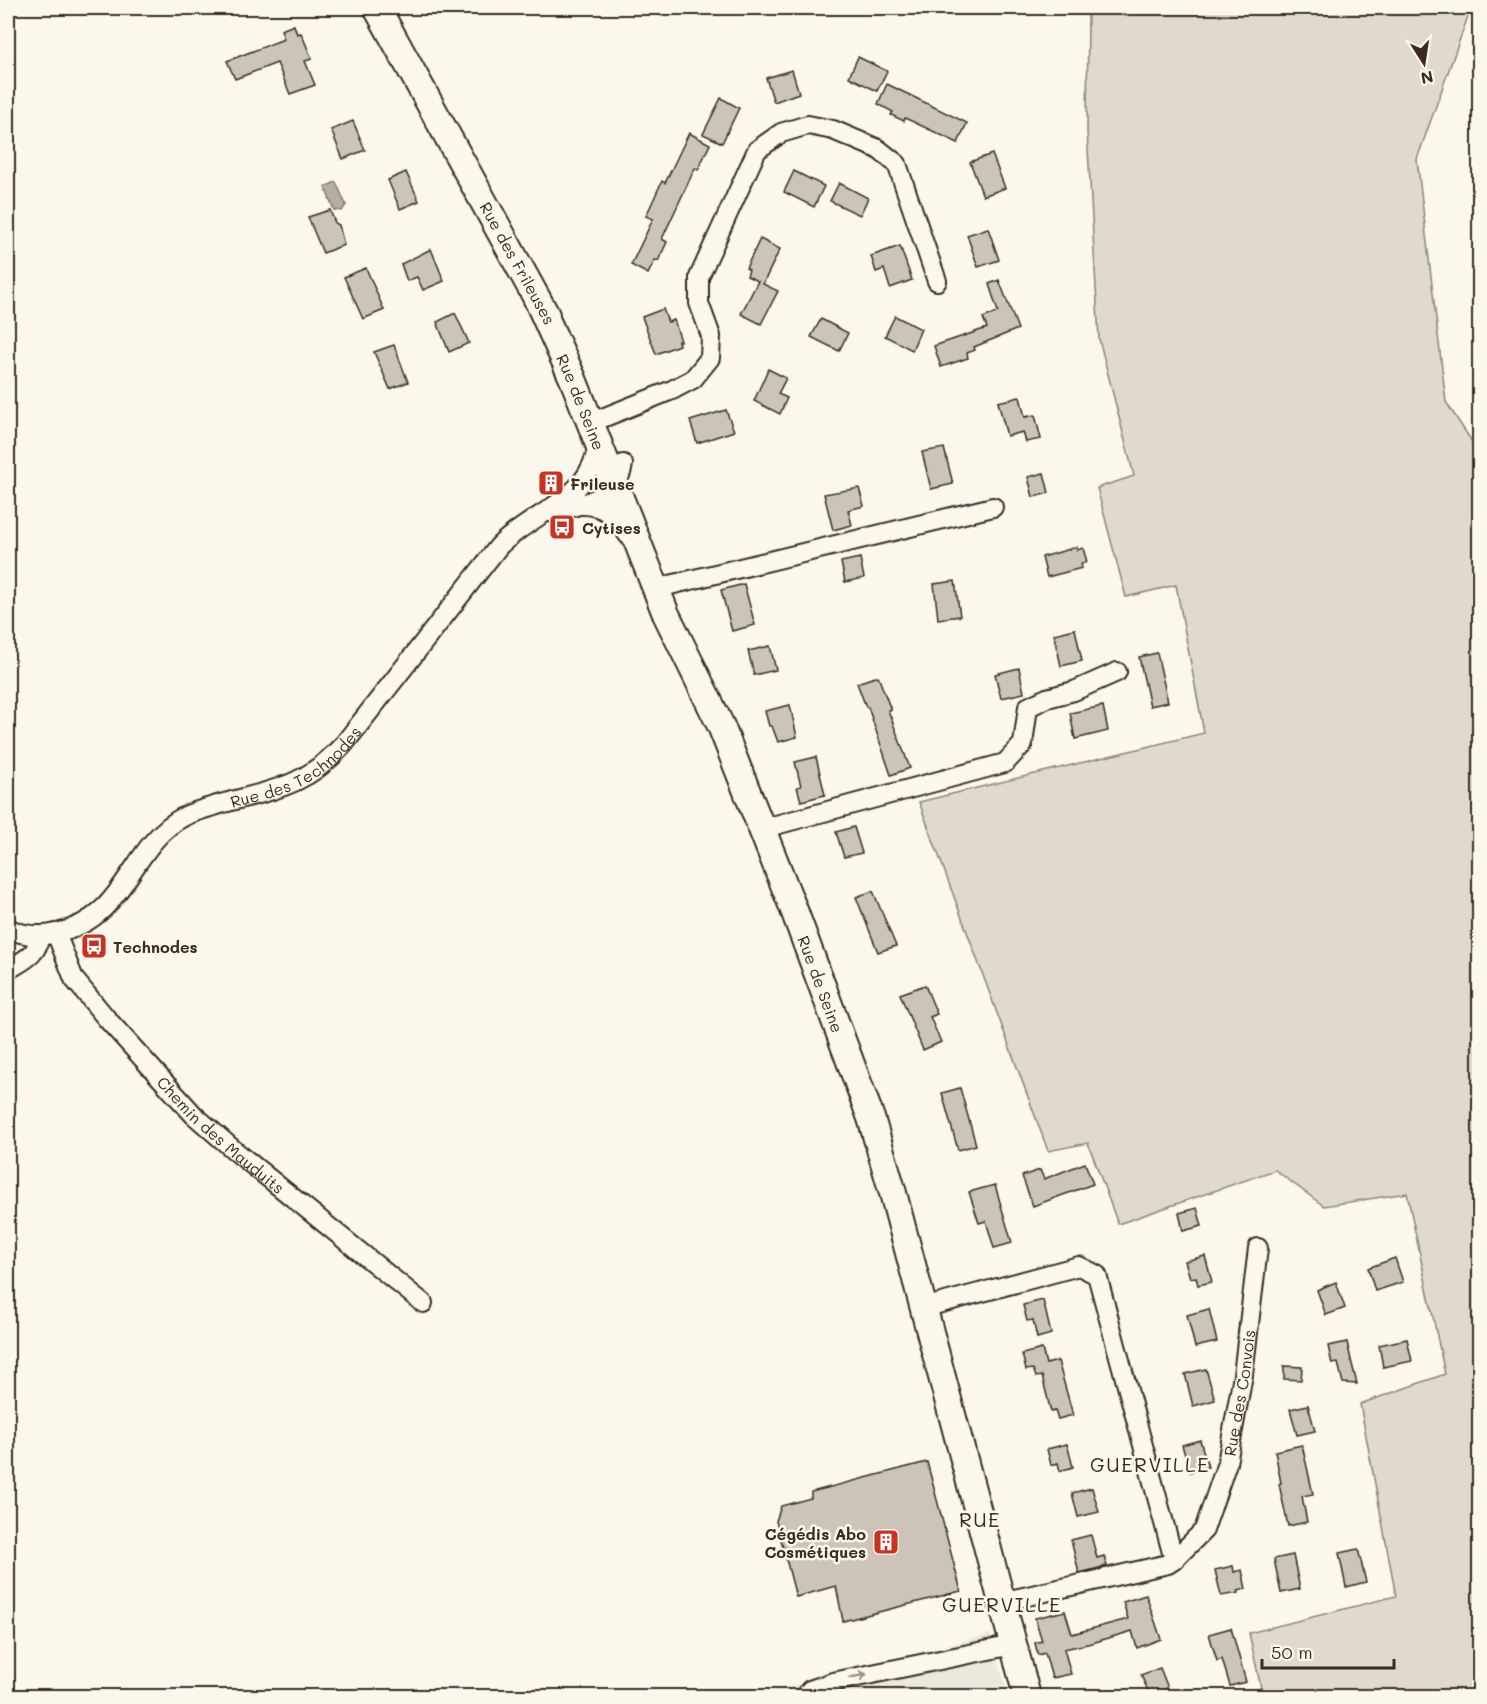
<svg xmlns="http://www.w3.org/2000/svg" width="1487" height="1704" font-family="Mali,sans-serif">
  <rect width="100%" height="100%" fill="#fbf7ec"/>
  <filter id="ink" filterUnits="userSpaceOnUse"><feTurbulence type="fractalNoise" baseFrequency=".0167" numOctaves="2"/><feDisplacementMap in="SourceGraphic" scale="12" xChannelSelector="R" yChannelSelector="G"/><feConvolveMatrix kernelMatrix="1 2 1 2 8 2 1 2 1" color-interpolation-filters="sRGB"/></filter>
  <g filter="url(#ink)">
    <path fill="#ede8dd" d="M990,1634L1009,1696H752Z"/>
    <path fill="#dfd9ce" stroke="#8d8276" stroke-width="1.5" d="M1088,8H1471L1417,159L1446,402L1480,454L1479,1696H1233L1261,1688L1249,1633L1396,1596L1360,1404L1445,1374L1407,1193L1324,1206L1275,1170L1118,1224L1088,1143L1048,1151L919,802L1204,733L1176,585L1126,597L1097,488L1134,476L1099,339L1087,131Z"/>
    <path fill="#b6aea2" stroke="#85796d" stroke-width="1.5" d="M336,182L346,205L342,211L334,210L325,187Z"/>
    <g fill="#ccc4b9" stroke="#3b2a1e" stroke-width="1.5">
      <path d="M294,25L297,34L301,33L312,59L305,61L315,85L290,94L277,63L235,79L227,61L284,39L281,30Z"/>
      <path d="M858,57L887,71L877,91L849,77Z"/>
      <path d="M792,70L799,93L774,102L766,78Z"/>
      <path d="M887,84L967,123L958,143L905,118L904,121L891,115L893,112L878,104Z"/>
      <path d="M721,98L739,108L722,143L703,134Z"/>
      <path d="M353,121L365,150L343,159L331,130Z"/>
      <path d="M689,133L710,144L698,170L695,168L662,239L667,242L658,261L655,260L648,274L631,265L653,219L646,216L662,181L665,183Z"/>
      <path d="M992,154L1005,188L983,196L970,162Z"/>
      <path d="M794,171L824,186L814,207L784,192Z"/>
      <path d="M406,172L419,201L400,209L388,180Z"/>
      <path d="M839,183L868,198L860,215L830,201Z"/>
      <path d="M330,210L335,223L339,225L344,245L323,253L308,217Z"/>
      <path d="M988,228L999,260L978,267L967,235Z"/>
      <path d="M760,239L780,249L763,284L778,291L761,324L741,314L758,281L747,276L749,270L746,268Z"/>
      <path d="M900,246L912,280L890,288L884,269L876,272L871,256Z"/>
      <path d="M431,249L444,281L423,290L417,277L407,281L401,264Z"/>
      <path d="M366,268L384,310L363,319L344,277Z"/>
      <path d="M999,280L1018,329L974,347L975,350L967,353L968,358L941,367L934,346L987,328L983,318L998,312L989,284Z"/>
      <path d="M663,309L668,322L674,320L681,341H678L679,345L656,354L642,317Z"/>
      <path d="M455,313L469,343L449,352L437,322Z"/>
      <path d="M895,316L921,329L912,350L885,336Z"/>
      <path d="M821,319L848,333L839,351L811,337Z"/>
      <path d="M394,345L408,382L390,389L374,352Z"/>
      <path d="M768,369L786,378L778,394L787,398L780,414L754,401Z"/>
      <path d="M1020,397L1025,417L1035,415L1041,439L1026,442L1023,432L1007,436L998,402Z"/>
      <path d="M726,410L734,431L697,443L690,421Z"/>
      <path d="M944,448L953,484L931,489L922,452Z"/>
      <path d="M1044,473L1049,493L1033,497L1028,477Z"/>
      <path d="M859,488L864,506L848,510L852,525L833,530L824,494Z"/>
      <path d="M1077,547V550L1083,548L1087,562L1081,564L1082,568L1047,577L1042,557Z"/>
      <path d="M860,558L864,578L845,582L841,562Z"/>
      <path d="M955,581L960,616L938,619L934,584Z"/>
      <path d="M744,584L755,625L732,631L721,590Z"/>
      <path d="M1075,629L1082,661L1061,666L1054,634Z"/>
      <path d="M770,646L776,670L754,675L748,651Z"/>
      <path d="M1157,653L1168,702L1150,706L1139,657Z"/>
      <path d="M1019,668L1024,693L1001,698L995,674Z"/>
      <path d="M878,676L891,710H888L910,768L891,775L868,707H866L857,683Z"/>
      <path d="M790,705L797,737L778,742L772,726H769L765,711Z"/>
      <path d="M1103,706L1108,731L1075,739L1070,713Z"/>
      <path d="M816,757L825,795L801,801L797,787L801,786L795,762Z"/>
      <path d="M854,827L862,853L844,857L836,832Z"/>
      <path d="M873,891L896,946L878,952L856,897Z"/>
      <path d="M925,985L937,1014L930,1017L941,1042L923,1050L900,994Z"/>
      <path d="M960,1088L976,1145L958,1150L942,1093Z"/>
      <path d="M1085,1163L1093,1184L1033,1206L1022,1176L1040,1170L1044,1179Z"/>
      <path d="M995,1185L1012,1243L994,1248L986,1221L979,1223L969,1192Z"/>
      <path d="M1197,1208L1202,1226L1183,1231L1179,1213Z"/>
      <path d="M1205,1256L1212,1282L1198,1285L1196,1277L1190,1278L1185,1261Z"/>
      <path d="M1395,1258L1403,1282L1375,1291L1368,1268Z"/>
      <path d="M1336,1282L1345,1308L1326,1315L1317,1290Z"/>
      <path d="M1043,1300L1051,1334L1037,1338L1033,1320L1027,1321L1023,1305Z"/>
      <path d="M1209,1309L1217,1342L1195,1347L1187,1315Z"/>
      <path d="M1407,1339L1412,1361L1383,1367L1379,1345Z"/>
      <path d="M1347,1342L1351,1360L1357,1384L1343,1383L1338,1363L1332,1364L1328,1346Z"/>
      <path d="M1042,1349L1046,1364L1058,1361L1073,1415L1058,1419L1055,1411L1051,1412L1042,1376L1036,1377L1033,1369L1026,1370L1022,1354Z"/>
      <path d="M1284,1366L1302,1367L1301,1380L1284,1379Z"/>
      <path d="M1206,1369L1215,1400L1193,1406L1185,1374Z"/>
      <path d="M1308,1405L1315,1431L1297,1435L1290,1409Z"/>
      <path d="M1200,1440L1208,1467L1190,1472L1182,1445Z"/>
      <path d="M1067,1444L1073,1467L1060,1471L1058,1463L1051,1465L1047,1449Z"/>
      <path d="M1302,1445L1313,1494L1302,1496L1307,1522L1288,1526L1279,1484L1281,1483L1275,1451Z"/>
      <path d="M927,1462L961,1591L843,1621L836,1586L796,1597L776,1521L781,1506L811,1498V1492Z"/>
      <path d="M1092,1488L1099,1512L1078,1517L1072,1493Z"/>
      <path d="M1091,1535L1097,1558L1104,1556L1107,1566L1079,1573L1071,1540Z"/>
      <path d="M1358,1549L1366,1582L1346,1587L1339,1553Z"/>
      <path d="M1293,1555L1300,1589L1281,1593L1274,1559Z"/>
      <path d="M1233,1566L1234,1572L1242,1570L1246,1589L1238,1591L1239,1593L1221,1596L1215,1570Z"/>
      <path d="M1146,1595L1161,1639L1137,1648L1132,1631L1092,1643L1064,1649L1071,1674L1052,1678L1045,1653L1038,1655L1035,1643L1042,1641L1035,1618L1065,1611L1072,1634L1128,1619L1123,1602Z"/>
      <path d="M1231,1628L1246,1682L1230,1686L1222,1659L1217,1661L1209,1634Z"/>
      <path d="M1160,1668L1168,1688L1150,1695L1141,1675Z"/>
    </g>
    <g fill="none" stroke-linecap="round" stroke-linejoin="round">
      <defs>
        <g id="street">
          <path d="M590,423L672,390L693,379L710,358L711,336L699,303V277L757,150L781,133L808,125L833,130L878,149L897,164L937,281"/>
          <path d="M581,505C603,504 617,517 628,535"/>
          <path d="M553,513C582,503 618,500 623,464"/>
          <path d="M670,585L993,507"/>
          <path d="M761,829L1005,763L1023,744L1028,707L1047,698L1074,691L1117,672"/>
          <path id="s1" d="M8,928C23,936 40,937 57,933C128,918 129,844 185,816C197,810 211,807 224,803C276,789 306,786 344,744L499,546C535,510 592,500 598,442"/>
          <path id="s2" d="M56,933L74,979L107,1019L194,1115L234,1150L423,1303"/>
          <path d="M8,970C22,961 40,954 39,935"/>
          <path d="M923,1308L1079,1266L1097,1275L1174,1560"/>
          <path id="s3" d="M1001,1602L1168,1564L1174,1560L1204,1530L1227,1463L1243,1375L1258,1248"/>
          <path d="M805,1696L810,1690L833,1682L1013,1645"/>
        </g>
        <g id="secondary">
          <path d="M377,8L546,315"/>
          <path id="s4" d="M537,299L573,379L666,614L721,726L794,910L871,1118L893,1193L1027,1696"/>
        </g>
      </defs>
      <use href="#street" stroke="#3b2a1e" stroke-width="22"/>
      <use href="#secondary" stroke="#3b2a1e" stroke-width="30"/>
      <use href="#street" stroke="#fbf7ec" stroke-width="18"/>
      <use href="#secondary" stroke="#fbf7ec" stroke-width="26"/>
    </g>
    <defs><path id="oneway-shaft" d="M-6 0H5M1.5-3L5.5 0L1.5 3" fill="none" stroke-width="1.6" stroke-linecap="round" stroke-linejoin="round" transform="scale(1.5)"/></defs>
    <use stroke="#9b9085" href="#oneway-shaft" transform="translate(858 1676) rotate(-11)"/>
  </g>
  <defs>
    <symbol id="building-square" viewBox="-11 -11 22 22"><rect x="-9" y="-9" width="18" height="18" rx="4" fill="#c8321e" stroke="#fbf7ec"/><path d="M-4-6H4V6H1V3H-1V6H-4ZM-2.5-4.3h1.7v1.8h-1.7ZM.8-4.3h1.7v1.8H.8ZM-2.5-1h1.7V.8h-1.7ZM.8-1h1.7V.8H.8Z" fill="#fff"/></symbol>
    <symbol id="bus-square" viewBox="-11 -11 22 22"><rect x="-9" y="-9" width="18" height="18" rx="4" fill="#c8321e" stroke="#fbf7ec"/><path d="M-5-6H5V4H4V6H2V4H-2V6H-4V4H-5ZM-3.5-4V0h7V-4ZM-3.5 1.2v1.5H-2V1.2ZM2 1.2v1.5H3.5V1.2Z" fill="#fff"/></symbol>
  </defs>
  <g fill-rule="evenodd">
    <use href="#building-square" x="536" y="468" width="30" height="30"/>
    <use href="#bus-square" x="547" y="512" width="30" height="30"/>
    <use href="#bus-square" x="79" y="931" width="30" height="30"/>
    <use href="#building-square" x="871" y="1527" width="30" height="30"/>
  </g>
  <g text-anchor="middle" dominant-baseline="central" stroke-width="5" stroke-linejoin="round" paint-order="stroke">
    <g font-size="16" fill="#3b2a1e" stroke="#fbf7ec">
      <text transform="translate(518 263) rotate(61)">Rue des Frileuses</text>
      <text stroke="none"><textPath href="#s4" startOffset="112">Rue de Seine</textPath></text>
      <text stroke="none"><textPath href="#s1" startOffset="351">Rue des Technodes</textPath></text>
      <text stroke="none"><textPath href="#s4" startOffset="742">Rue de Seine</textPath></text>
      <text stroke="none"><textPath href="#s2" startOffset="264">Chemin des Mauduits</textPath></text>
      <text stroke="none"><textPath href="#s3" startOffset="363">Rue des Convois</textPath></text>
    </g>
    <g font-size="16" font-weight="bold" fill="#3b2a1e" stroke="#fbf7ec" text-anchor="start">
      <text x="570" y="483">Frileuse</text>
      <text x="582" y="527">Cytises</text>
      <text x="113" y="946">Technodes</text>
      <text x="866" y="1533" text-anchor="end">Cégédis Abo<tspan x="866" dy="18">Cosmétiques</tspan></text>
    </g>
    <g font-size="20" letter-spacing="1.5" fill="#3b2a1e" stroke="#fbf7ec">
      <text x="1150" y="1464">GUERVILLE</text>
      <text x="980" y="1519">RUE</text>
      <text x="1002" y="1604">GUERVILLE</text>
    </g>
  </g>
  <rect width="1487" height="1704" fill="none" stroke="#fbf7ec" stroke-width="30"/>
  <rect x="15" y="15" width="1457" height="1674" fill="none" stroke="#3b2a1e" stroke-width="2" filter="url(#ink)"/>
  <g transform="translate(1424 63) rotate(168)" stroke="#fbf7ec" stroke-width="4.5" paint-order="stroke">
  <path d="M0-4.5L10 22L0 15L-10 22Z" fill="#3b2a1e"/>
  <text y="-9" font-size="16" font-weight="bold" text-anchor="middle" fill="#3b2a1e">N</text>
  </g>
  <path d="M1262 1659v9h132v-9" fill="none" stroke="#3b2a1e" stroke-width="3"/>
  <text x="1271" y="1659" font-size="18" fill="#3b2a1e" stroke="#fbf7ec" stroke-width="4.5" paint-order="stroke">50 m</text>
</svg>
